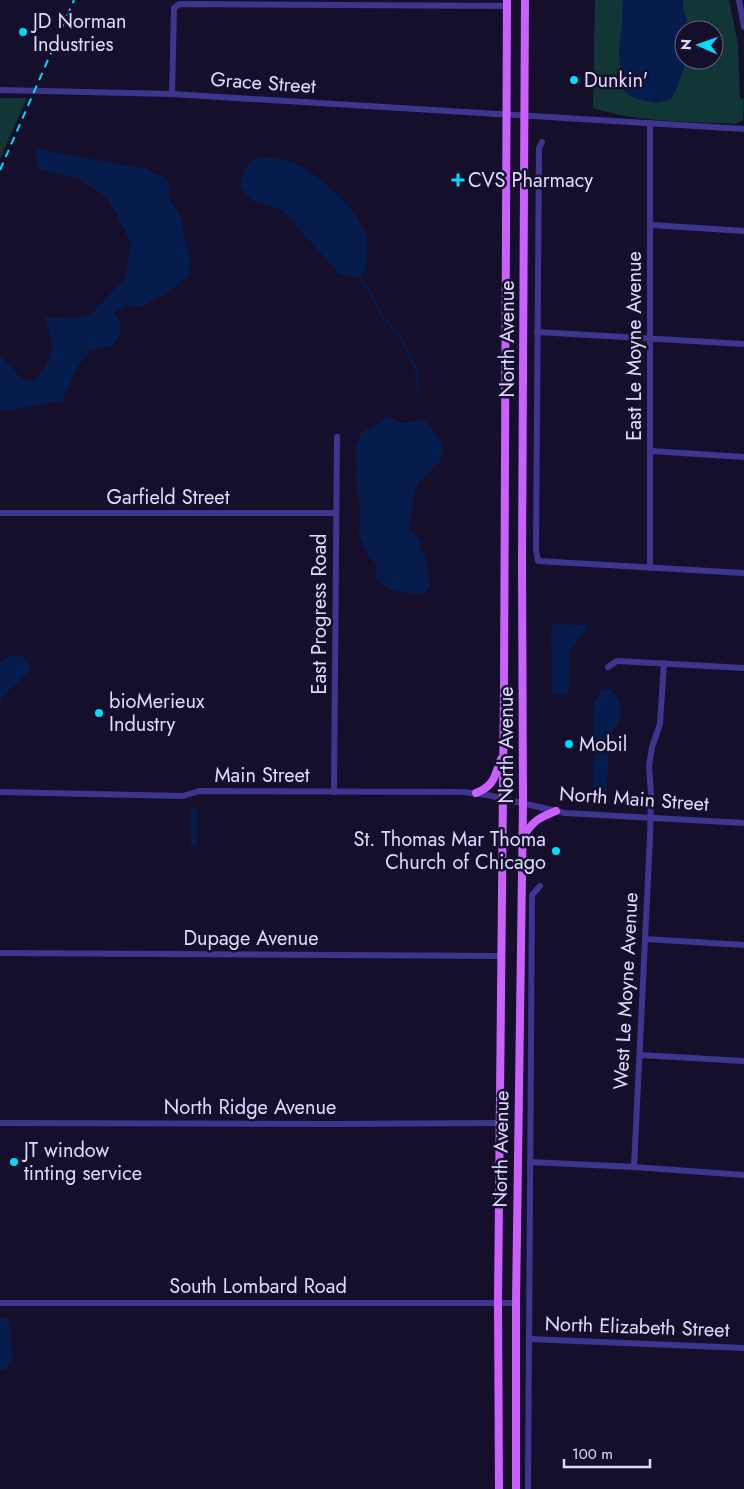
<svg xmlns="http://www.w3.org/2000/svg" width="744" height="1489" font-family="Jost,sans-serif">
  <rect width="100%" height="100%" fill="#150f2c"/>
  <g fill="#113636" fill-rule="evenodd">
    <path d="M595,0H729L738,44L740,98L744,99L743,120L735,124C689,121 638,123 593,108ZM684,30H714V60H684Z"/>
    <path d="M0,98H27L0,159Z"/>
  </g>
  <g fill="#061c4d">
    <path d="M623,0H683C682,10 689,19 687,30H684V68L677,88L672,98L667,101L656,103L641,100L630,96L621,88L619,80L620,65L619,48L622,26V10Z"/>
    <path d="M35,149L147,169L169,181V198L182,219L184,236L190,258L189,276L165,294L141,307L127,305L114,312C123,328 123,330 113,346L90,350L75,371L62,401L0,411V355L22,379L35,381C56,355 54,348 45,317L75,318L90,315L125,279L131,243L108,198L78,178L40,170L37,163Z"/>
    <path d="M264,157C278,158 291,161 304,168C325,180 362,214 367,238C368,243 367,248 367,253C367,263 366,271 360,278L339,274L282,210L252,201L241,188C242,170 245,161 264,157Z"/>
    <path d="M386,417H390L400,423L424,420C434,431 448,445 440,461L418,483L414,496L409,530L419,539L421,551L425,556L430,585L422,595L395,591L389,589L376,578V564L367,553L359,536L360,509L356,480L357,470L355,448L362,432L380,423Z"/>
    <path d="M553,624L581,625H585L587,629L570,649L569,690L565,695L555,694L552,691L551,630Z"/>
    <path d="M11,655L24,657L30,663V671L4,695L0,706V662Z"/>
    <path d="M610,689L619,700L621,709L620,719L609,736L607,793L600,794L595,792L593,789L594,701L602,690Z"/>
    <path d="M192,806L197,808V845L194,847L191,845V809Z"/>
    <path d="M0,1317H5L10,1321L12,1363L4,1370H0Z"/>
  </g>
  <g fill="none" stroke-linecap="round" stroke-linejoin="round">
    <path stroke="#061c4d" stroke-width="2" d="M360,278L376,302L378,310L403,342L417,373L418,393"/>
    <g stroke="#3e368e" stroke-width="6">
      <path d="M739,0L744,27"/>
      <path d="M0,90L172,94L744,129"/>
      <path d="M172,94L174,8L179,4L507,6"/>
      <path d="M650,124V568"/>
      <path d="M542,142L539,148L536,550L538,561L744,573"/>
      <path d="M651,225L744,231"/>
      <path d="M537,332L744,344"/>
      <path d="M651,451L744,457"/>
      <path d="M0,513H336"/>
      <path d="M608,667L617,661L744,668"/>
      <path d="M0,792L183,796L199,791L464,792L487,795L565,813L744,823"/>
      <path d="M334,792L337,437"/>
      <path d="M645,939L744,945"/>
      <path d="M0,953L501,956"/>
      <path d="M640,1055L744,1061"/>
      <path d="M0,1123L331,1124L500,1123"/>
      <path d="M530,1162L634,1167L744,1175"/>
      <path d="M634,1167L650,837L651,794L649,766L652,747L660,724L664,663"/>
      <path d="M0,1303H516"/>
      <path d="M529,1339L744,1348"/>
      <path d="M528,1489L532,895L540,886"/>
    </g>
    <g stroke="#cc60ff" stroke-width="8">
      <path d="M476,793C494,786 495,776 501,759"/>
      <path d="M523,837C533,821 538,818 556,811"/>
      <path d="M499,1489L498,1302L504,688L507,0"/>
      <path d="M516,1489V1303L523,804L522,561L525,0"/>
    </g>
    <path stroke="#05d9ff" stroke-width="2" stroke-dasharray="8 6" stroke-linecap="butt" d="M0,170L74,0"/>
  </g>
  <g fill="#05d9ff" stroke="#150f2c" stroke-width="2">
    <circle cx="23" cy="32" r="5"/>
    <circle cx="574" cy="80" r="5"/>
    <path d="M455.5 172.5h5v5h5v5h-5v5h-5v-5h-5v-5h5z"/>
    <circle cx="99" cy="713" r="5"/>
    <circle cx="569" cy="744" r="5"/>
    <circle cx="556" cy="851" r="5"/>
    <circle cx="14" cy="1162" r="5"/>
  </g>
  <g text-anchor="middle" dominant-baseline="central" stroke-width="5" stroke-linejoin="round" paint-order="stroke">
    <g font-size="20" fill="#e0d9ff" stroke="#150f2c" text-anchor="start">
      <text x="33" y="21">JD Norman<tspan x="33" dy="23">Industries</tspan></text>
      <text x="584" y="80">Dunkin'</text>
      <text x="468" y="180">CVS Pharmacy</text>
      <text x="109" y="701">bioMerieux<tspan x="109" dy="23">Industry</tspan></text>
      <text x="579" y="744">Mobil</text>
      <text x="546" y="839" text-anchor="end">St. Thomas Mar Thoma<tspan x="546" dy="23">Church of Chicago</tspan></text>
      <text x="24" y="1150">JT window<tspan x="24" dy="23">tinting service</tspan></text>
    </g>
    <g font-size="20" fill="#e0d9ff" stroke="#150f2c">
      <text transform="translate(263 83) rotate(4)">Grace Street</text>
      <text transform="translate(507 339) rotate(-90)">North Avenue</text>
      <text transform="translate(634 346) rotate(-90)">East Le Moyne Avenue</text>
      <text x="168" y="497">Garfield Street</text>
      <text transform="translate(319 614) rotate(-90)">East Progress Road</text>
      <text transform="translate(506 745) rotate(-90)">North Avenue</text>
      <text x="262" y="775">Main Street</text>
      <text transform="translate(634 799) rotate(4)">North Main Street</text>
      <text x="251" y="938">Dupage Avenue</text>
      <text transform="translate(626 991) rotate(-87)">West Le Moyne Avenue</text>
      <text x="250" y="1107">North Ridge Avenue</text>
      <text transform="translate(501 1149) rotate(-89)">North Avenue</text>
      <text x="258" y="1286">South Lombard Road</text>
      <text transform="translate(637 1327) rotate(2)">North Elizabeth Street</text>
    </g>
  </g>
  <g transform="translate(699 45) rotate(272)"><circle r="24" fill="#150f2c" stroke="#666080"/>
  <path d="M0-4L9 19L0 12L-9 19Z" fill="#05d9ff"/>
  <text y="-8" font-size="14" font-weight="bold" text-anchor="middle" fill="#e0d9ff">N</text>
  </g>
  <path d="M564 1459v8h86v-8" fill="none" stroke="#e0d9ff" stroke-width="2.5"/>
  <text x="572" y="1459" font-size="15" fill="#e0d9ff" stroke="#150f2c" stroke-width="4" paint-order="stroke">100 m</text>
</svg>
